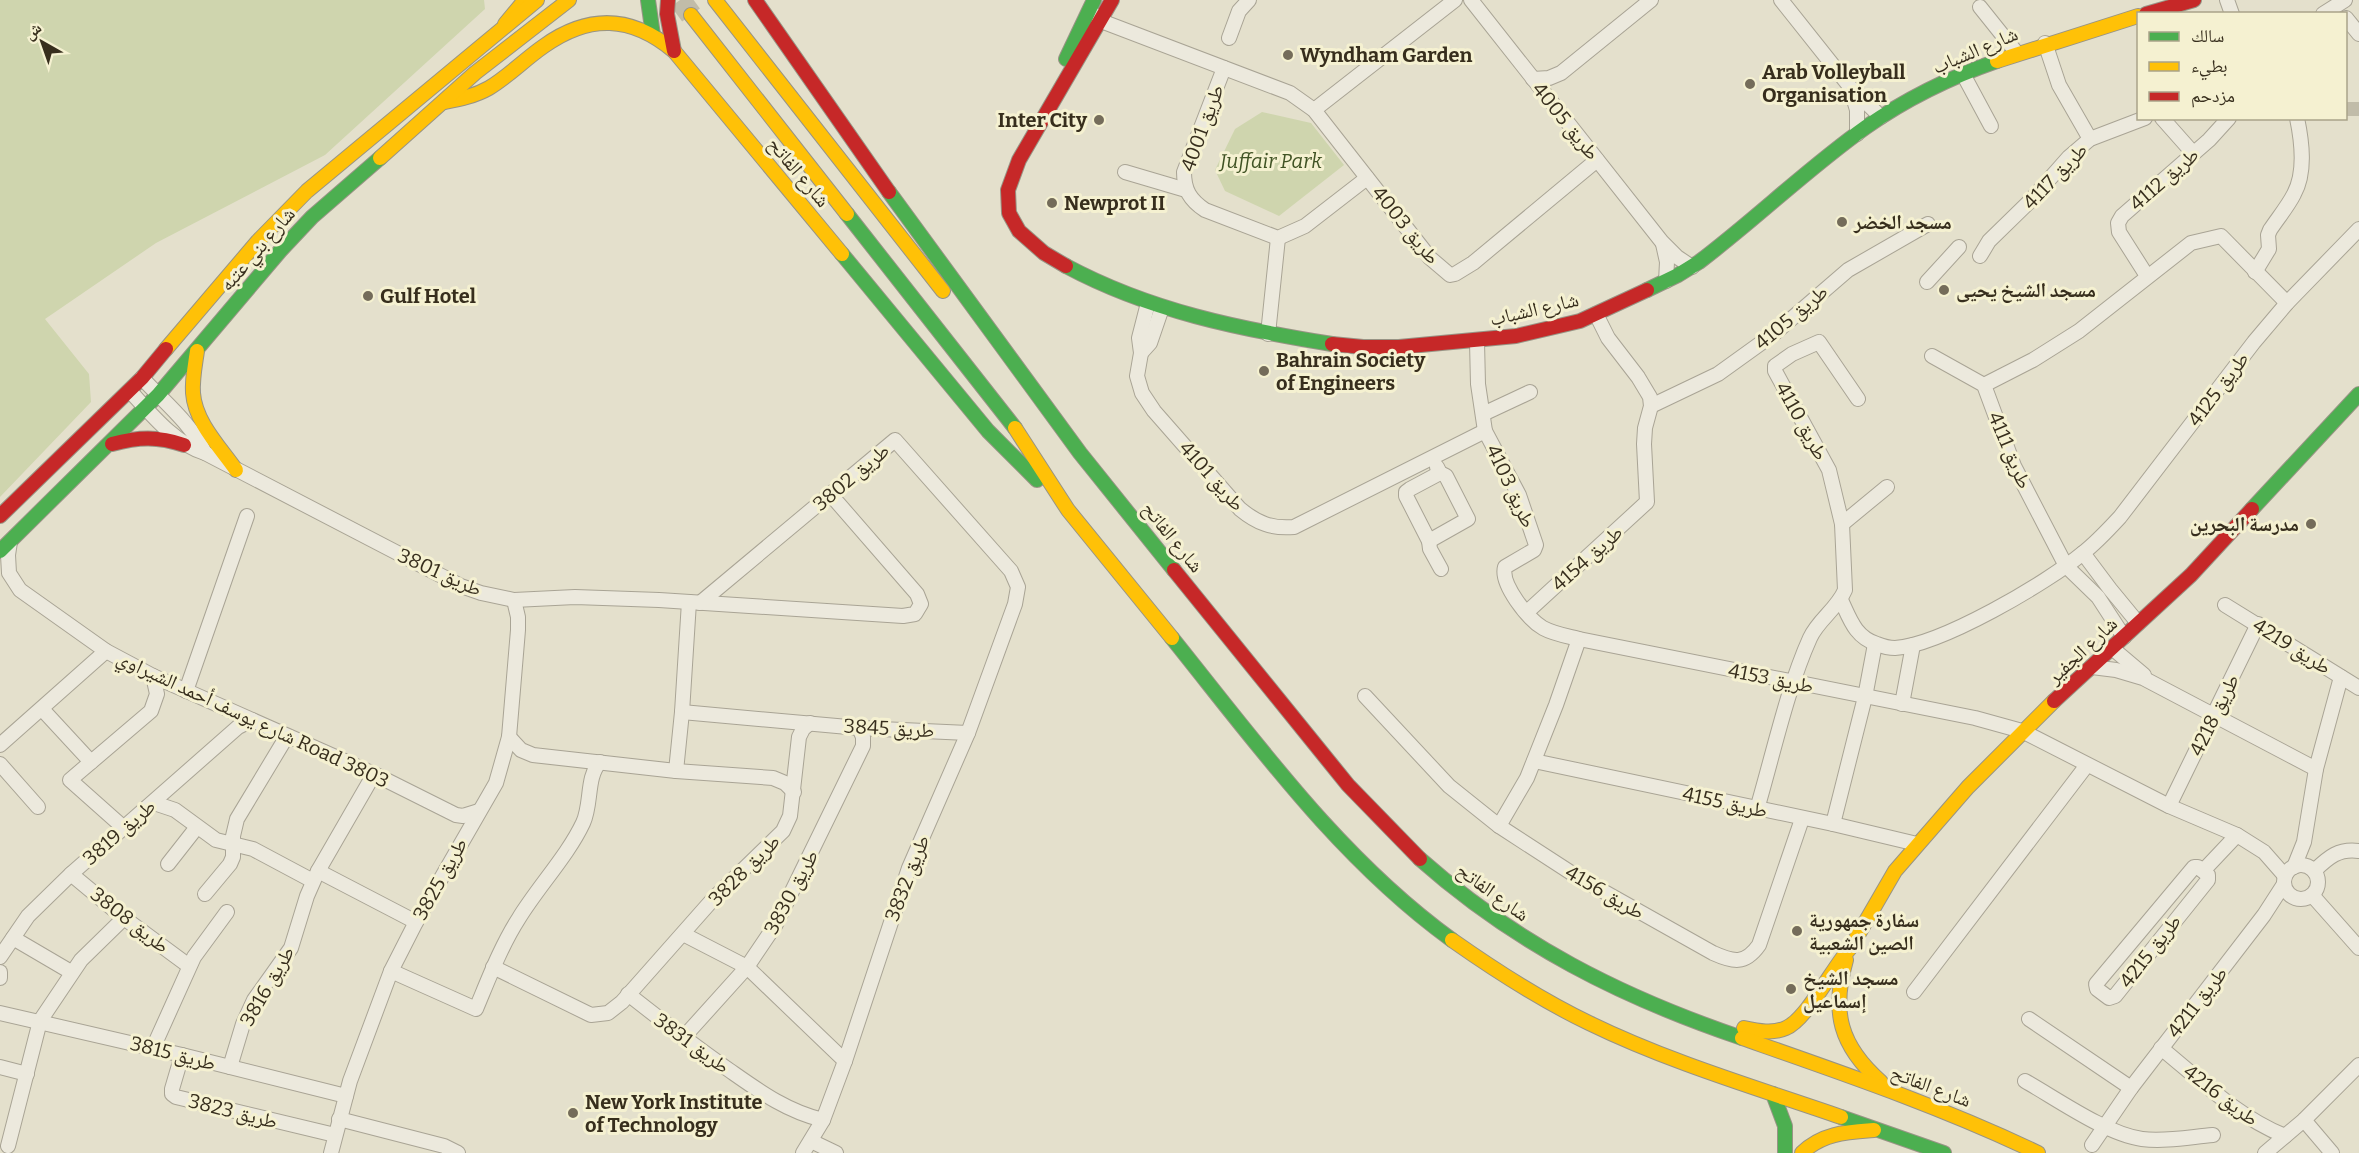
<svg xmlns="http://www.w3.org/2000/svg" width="2359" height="1153" font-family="Bitter,'Noto Naskh Arabic',serif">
  <rect width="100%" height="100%" fill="#e4e0cc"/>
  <g fill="#cfd5ae">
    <path d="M0,0H484L485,9L325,155L156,243L45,319L89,374L91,402L0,497Z"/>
    <path d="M1262,112L1311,123L1344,165L1279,216L1225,191L1215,170L1235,129Z"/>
  </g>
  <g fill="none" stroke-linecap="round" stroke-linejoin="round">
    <path stroke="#c1bca9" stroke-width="14" stroke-dasharray="14 7" stroke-linecap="butt" d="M2346,109H2359"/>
    <path stroke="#c1bca9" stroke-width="22" stroke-dasharray="22 11" stroke-linecap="butt" d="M680,0L691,15"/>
    <defs>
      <g id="street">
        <path d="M1471,0L1662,242L1677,257L1692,267"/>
        <path d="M1781,0L1851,88L1881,117"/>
        <path d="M2227,0L2232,14"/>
        <path d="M1980,7L2016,52"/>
        <path d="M2323,14L2345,0"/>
        <path d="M1095,15L1101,21L1290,93L1314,110L1430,258L1450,275L1455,274L1473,263L1597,160"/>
        <path d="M2346,18L2359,34"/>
        <path d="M1229,38L1239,11L1249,0"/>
        <path d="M2045,43L2059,85L2090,139"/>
        <path d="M1224,68L1184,172C1184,190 1190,200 1205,210L1278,238L1305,226L1367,178"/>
        <path d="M1963,74L1991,126"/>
        <path d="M1533,79L1549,78L1561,73L1651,0"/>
        <path d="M1851,90L1857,110V134"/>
        <path d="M1314,110L1455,0"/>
        <path d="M2162,118L2193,153"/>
        <path d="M1125,172L1186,190"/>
        <path d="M1663,244L1667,262L1666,281"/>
        <path d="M1980,256L1989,241L2030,201L2069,157L2090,139L2145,118"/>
        <path d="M2255,272L2269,249L2268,235L2270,230C2278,218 2288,206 2294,194C2306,172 2302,142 2297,118"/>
        <path d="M2147,276L2119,232L2118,223L2122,216L2209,140L2229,118"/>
        <path d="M1927,282L1959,247"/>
        <path d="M1148,303L1139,338L1141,353L1137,376L1142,393L1154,411L1240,509C1257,523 1272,529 1294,527L1485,431"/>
        <path d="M1268,334L1278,238"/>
        <path d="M1477,342L1478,384L1485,431L1519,495L1536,545L1534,550L1505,567C1500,584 1528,619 1543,628C1554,634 1567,636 1579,639L1975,718L2022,731L2169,806L2237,835L2264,852L2285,876"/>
        <path d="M1141,353L1150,343L1162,308"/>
        <path d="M1932,356L1984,385L2014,466L2066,566L2098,597L2124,637"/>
        <path d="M142,378C164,402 191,423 205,453"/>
        <path d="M1984,385L2033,360L2079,331L2191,243L2221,236L2287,303"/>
        <path d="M130,391C151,414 174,443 205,453L461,586L481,593L514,600L575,597L659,600L903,616L915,614L921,604L917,594L831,495"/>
        <path d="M1651,406L1718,374L1775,333L1848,270L1928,224"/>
        <path d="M1483,414L1530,392"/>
        <path d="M1440,473L1410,489L1406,492V496L1429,541L1430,549L1441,569"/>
        <path d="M1842,524L1887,487"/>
        <path d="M1429,541L1468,519L1446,476L1440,473L1437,467"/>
        <path d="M10,542L8,555L9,573L20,590L106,651L153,676L374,774L456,815L463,816L479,811"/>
        <path d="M2083,553L2110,589L2138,623"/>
        <path d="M1841,600C1850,619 1855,637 1877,644C1882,646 1890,648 1895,648C1941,645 2047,583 2083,553C2097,542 2108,530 2120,517L2254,342L2287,303L2359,229"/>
        <path d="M700,603L895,440L1011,571L1018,587L1015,604L968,733L909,868L845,1061L823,1120L803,1153"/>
        <path d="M2225,605L2359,688"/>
        <path d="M1527,612L1647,502L1644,444L1645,428L1651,406L1650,397L1638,377L1608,338L1596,314"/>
        <path d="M2112,648L2144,675"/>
        <path d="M2092,667L2116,670L2143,678L2316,769"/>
        <path d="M186,691L247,516"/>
        <path d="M1365,696L1449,786L1499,826L1576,876L1713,953C1733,962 1745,965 1759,945L1802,819"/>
        <path d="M1902,704L1913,645"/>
        <path d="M42,709L91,762"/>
        <path d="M682,712L859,728L968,733"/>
        <path d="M509,737L521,750L533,755L676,771L773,778L785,783L794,792"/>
        <path d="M0,745L106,651"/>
        <path d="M1534,761L1833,824L1917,844"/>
        <path d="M0,764L38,807"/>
        <path d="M676,771L682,712L689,602"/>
        <path d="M154,803L175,810L216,840L253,849L313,881"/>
        <path d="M2169,806L2258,624"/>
        <path d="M1757,809C1773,755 1787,689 1810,638C1818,620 1837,609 1845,590L1842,524L1829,470L1775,371V366L1792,354L1819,342L1858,399"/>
        <path d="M1833,824L1865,697L1875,644"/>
        <path d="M1499,826L1527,778L1556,705L1579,639"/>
        <path d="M124,828L70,780L151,711L157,694L153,676"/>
        <path d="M168,864L197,827"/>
        <circle cx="2301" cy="882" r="17"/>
        <path d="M2194,867H2198L2208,875V880L2115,996L2109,998L2097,989L2096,984Z"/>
        <path d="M2294,867L2304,842L2316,769L2341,677"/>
        <path d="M318,871L416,922"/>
        <path d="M2203,871L2237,835"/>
        <path d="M2314,871C2328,858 2338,848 2359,851"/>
        <path d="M71,874L124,918L189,966"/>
        <path d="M205,894L230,864L233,857V836L237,819L287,736"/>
        <path d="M2312,895L2359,948"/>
        <path d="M683,934L747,967L845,1061"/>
        <path d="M13,938L71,972"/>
        <path d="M0,957L28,916L71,874L238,727L252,720"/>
        <path d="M493,967L591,1015L608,1013L622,1002L714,898L783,831L790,816L799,737L803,729L810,723"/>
        <path d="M391,971L476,1009C489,978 501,946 519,918C538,887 568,855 583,823C592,804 586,777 600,762"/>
        <path d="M0,972V978"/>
        <path d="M1914,992L2087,765"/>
        <path d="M628,994C661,1020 694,1046 729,1070C759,1091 786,1111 823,1120"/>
        <path d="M0,1013L182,1055L346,1096"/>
        <path d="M2029,1019L2131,1088"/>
        <path d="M683,1038L747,967L776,924L863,746V737L859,728"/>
        <path d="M153,1048L194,957L227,912"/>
        <path d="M2161,1048C2200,1080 2238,1117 2285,1136"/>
        <path d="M182,1055L172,1089V1094L176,1097L335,1135"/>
        <path d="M0,1067L27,1074"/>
        <path d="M230,1067L243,1024L254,1000L291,948L307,896L318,871L374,774"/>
        <path d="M2025,1081C2057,1099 2106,1134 2142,1139C2165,1142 2190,1137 2213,1135"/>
        <path d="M339,1119L444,1146L458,1153"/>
        <path d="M2304,1120L2332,1153"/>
        <path d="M811,1141L836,1153"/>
        <path d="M2092,1145L2131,1088L2264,915L2284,884"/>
        <path d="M8,1146L40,1021L81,960L124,918"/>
        <path d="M331,1153L350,1081L391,971L416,922L496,783L509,737L518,630V617L514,600"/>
        <path d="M2265,1153L2304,1120L2359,1065"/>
      </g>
      <g id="fast">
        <path d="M648,0L653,35"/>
        <path d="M1066,59L1094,0"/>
        <path d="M889,192L1080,453L1174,570"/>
        <path d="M847,214L1015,428"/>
        <path d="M842,254L988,431L1037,480"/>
        <path d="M1066,266C1150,311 1239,329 1332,344"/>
        <path d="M1647,290L1678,275L1699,262C1756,219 1808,168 1866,127C1906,99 1951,77 1997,61"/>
        <path d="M2252,509L2359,394"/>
        <path d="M0,551L158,395L280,251L312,217L380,158"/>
        <path d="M1172,638C1258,745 1340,859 1452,940"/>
        <path d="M1420,859C1516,944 1621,997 1742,1038"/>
        <path d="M1773,1094L1785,1126V1153"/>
        <path d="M1841,1117L1944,1153"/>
      </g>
      <g id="slow">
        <path d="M715,0L943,291"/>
        <path d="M691,15L847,214"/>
        <path d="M505,24L525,0"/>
        <path d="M1997,61L2138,16"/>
        <path d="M445,102C460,99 475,96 489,88C509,76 525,59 544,46C589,14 631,15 674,51L842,254"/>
        <path d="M380,158L475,73L569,0"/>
        <path d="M166,349L258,241L307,191L537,0"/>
        <path d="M197,351C195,365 192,379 193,393C195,422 220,447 236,470"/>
        <path d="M1015,428L1068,510L1172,638"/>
        <path d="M1452,940C1496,971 1541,1000 1589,1023C1669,1062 1757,1088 1841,1117"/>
        <path d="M1851,947L1895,871L1968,787L2054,701"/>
        <path d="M1846,960C1831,1012 1840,1046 1881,1082"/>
        <path d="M1744,1028C1758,1031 1773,1034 1786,1028C1807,1019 1833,967 1851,947"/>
        <path d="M1742,1038C1842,1073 1942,1107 2038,1153"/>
        <path d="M1802,1153C1822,1133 1847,1132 1874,1130"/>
      </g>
      <g id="jam">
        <path d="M668,0L667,14L674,51"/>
        <path d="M755,0L889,192"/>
        <path d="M2146,14L2194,0"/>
        <path d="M1066,266L1044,253L1019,231L1009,213L1008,190L1019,160L1112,0"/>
        <path d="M1332,344L1363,347H1399L1516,336L1580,321L1647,290"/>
        <path d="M112,444C138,437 158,436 184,445"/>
        <path d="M0,516L142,378L166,349"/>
        <path d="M1174,570L1348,785L1420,859"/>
        <path d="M2054,701L2191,575L2252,509"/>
      </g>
    </defs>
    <use href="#street" stroke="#a9a495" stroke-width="16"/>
    <use href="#fast" stroke="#989485" stroke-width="16"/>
    <use href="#slow" stroke="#989485" stroke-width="16"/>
    <use href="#jam" stroke="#989485" stroke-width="16"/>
    <use href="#street" stroke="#ece9dd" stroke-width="14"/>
    <use href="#fast" stroke="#4caf50" stroke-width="14"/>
    <use href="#slow" stroke="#ffc107" stroke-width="14"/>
    <use href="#jam" stroke="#c62828" stroke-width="14"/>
  </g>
  <g fill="#746c5a" stroke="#f5f1d1" stroke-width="2">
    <circle cx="1288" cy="55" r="6"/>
    <circle cx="1750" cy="84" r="6"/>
    <circle cx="1099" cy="120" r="6"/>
    <circle cx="1052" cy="203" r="6"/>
    <circle cx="1842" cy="222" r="6"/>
    <circle cx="1944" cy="290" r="6"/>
    <circle cx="368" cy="296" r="6"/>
    <circle cx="1264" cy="371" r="6"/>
    <circle cx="2311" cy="524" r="6"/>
    <circle cx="1797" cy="931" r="6"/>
    <circle cx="1791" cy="989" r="6"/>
    <circle cx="573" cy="1113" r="6"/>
  </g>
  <g text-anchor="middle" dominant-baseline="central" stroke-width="6" stroke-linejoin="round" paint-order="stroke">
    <g font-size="20" fill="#372e1d" stroke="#f5f1d1">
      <text transform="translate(1975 50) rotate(-23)">شارع الشباب</text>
      <text transform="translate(1566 121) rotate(51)">طريق 4005</text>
      <text transform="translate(1202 128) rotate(-70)">طريق 4001</text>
      <text transform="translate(799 172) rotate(50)">شارع الفاتح</text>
      <text transform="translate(2055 176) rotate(-46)">طريق 4117</text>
      <text transform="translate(2164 179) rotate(-41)">طريق 4112</text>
      <text transform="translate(1406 225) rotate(51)">طريق 4003</text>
      <text transform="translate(257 249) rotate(-49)">شارع بني عتبه</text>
      <text transform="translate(1534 309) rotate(-13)">شارع الشباب</text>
      <text transform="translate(1791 317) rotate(-40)">طريق 4105</text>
      <text transform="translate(2218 389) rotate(-53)">طريق 4125</text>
      <text transform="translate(1802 421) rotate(61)">طريق 4110</text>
      <text transform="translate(2010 450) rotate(67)">طريق 4111</text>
      <text transform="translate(1212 476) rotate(48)">طريق 4101</text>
      <text transform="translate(851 477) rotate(-40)">طريق 3802</text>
      <text transform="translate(1511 486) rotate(65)">طريق 4103</text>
      <text transform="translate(1173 537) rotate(51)">شارع الفاتح</text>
      <text transform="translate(1587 558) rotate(-42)">طريق 4154</text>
      <text transform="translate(440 572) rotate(24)">طريق 3801</text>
      <text transform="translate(2292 646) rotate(32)">طريق 4219</text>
      <text transform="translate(2082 650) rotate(-43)">شارع الجفير</text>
      <text transform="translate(1771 678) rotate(11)">طريق 4153</text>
      <text transform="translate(2214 715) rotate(-64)">طريق 4218</text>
      <text transform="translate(253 719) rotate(25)">شارع يوسف أحمد الشيراوي Road 3803</text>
      <text transform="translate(889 728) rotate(3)">طريق 3845</text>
      <text transform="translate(1725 802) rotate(12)">طريق 4155</text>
      <text transform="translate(119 832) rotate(-41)">طريق 3819</text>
      <text transform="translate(744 870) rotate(-45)">طريق 3828</text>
      <text transform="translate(907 878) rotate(-69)">طريق 3832</text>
      <text transform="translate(440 879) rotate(-61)">طريق 3825</text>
      <text transform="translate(791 892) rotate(-62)">طريق 3830</text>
      <text transform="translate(1493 892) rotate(36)">شارع الفاتح</text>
      <text transform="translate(1605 892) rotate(30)">طريق 4156</text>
      <text transform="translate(130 920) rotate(38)">طريق 3808</text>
      <text transform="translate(2150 951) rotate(-52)">طريق 4215</text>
      <text transform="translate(267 986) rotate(-60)">طريق 3816</text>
      <text transform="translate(2197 1002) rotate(-52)">طريق 4211</text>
      <text transform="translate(692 1043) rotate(36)">طريق 3831</text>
      <text transform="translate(173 1053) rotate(14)">طريق 3815</text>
      <text transform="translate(1931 1086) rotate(21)">شارع الفاتح</text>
      <text transform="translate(2221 1095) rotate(37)">طريق 4216</text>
      <text transform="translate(233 1111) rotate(14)">طريق 3823</text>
    </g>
    <g font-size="20" font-weight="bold" fill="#372e1d" stroke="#f5f1d1" text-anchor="start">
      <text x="1300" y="55">Wyndham Garden</text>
      <text x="1762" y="72">Arab Volleyball<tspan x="1762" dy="23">Organisation</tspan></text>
      <text x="1087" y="120" text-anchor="end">Inter City</text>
      <text x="1064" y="203">Newprot II</text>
      <text x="1854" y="222">مسجد الخضر</text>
      <text x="1956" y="290">مسجد الشيخ يحيى</text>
      <text x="380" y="296">Gulf Hotel</text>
      <text x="1276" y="360">Bahrain Society<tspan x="1276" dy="23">of Engineers</tspan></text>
      <text x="2299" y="524" text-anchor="end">مدرسة البحرين</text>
      <text x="1809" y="920">سفارة جمهورية<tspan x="1809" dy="23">الصين الشعبية</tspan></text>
      <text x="1803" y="978">مسجد الشيخ<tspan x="1803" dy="23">إسماعيل</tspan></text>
      <text x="585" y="1102">New York Institute<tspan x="585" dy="23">of Technology</tspan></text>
    </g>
    <g font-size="20" font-style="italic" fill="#405324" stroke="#f5f1d1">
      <text x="1271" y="161">Juffair Park</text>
    </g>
  </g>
  <rect x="2137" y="12" width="210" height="108" fill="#f5f1d1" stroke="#a9a389" stroke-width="1.5"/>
  <rect x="2149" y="32" width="30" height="9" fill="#4caf50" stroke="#a9a389" stroke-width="1.5"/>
  <text x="2191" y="42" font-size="18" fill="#372e1d">سالك</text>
  <rect x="2149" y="62" width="30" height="9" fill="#ffc107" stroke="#a9a389" stroke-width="1.5"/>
  <text x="2191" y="72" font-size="18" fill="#372e1d">بطيء</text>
  <rect x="2149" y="92" width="30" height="9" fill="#c62828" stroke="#a9a389" stroke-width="1.5"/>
  <text x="2191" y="102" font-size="18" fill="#372e1d">مزدحم</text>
  <g transform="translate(42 42) rotate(320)" stroke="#f5f1d1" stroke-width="4.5" paint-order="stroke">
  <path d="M0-4.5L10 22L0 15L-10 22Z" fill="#372e1d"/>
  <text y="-9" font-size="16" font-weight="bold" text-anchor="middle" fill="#372e1d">ش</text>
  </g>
</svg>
